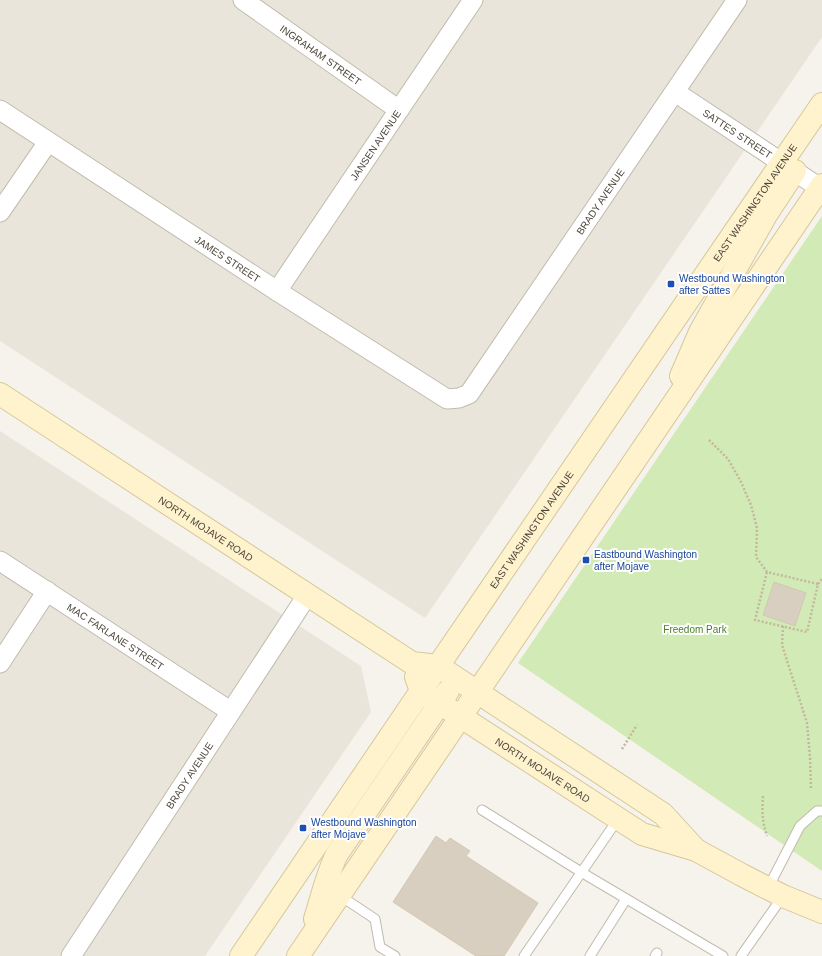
<svg xmlns="http://www.w3.org/2000/svg" width="822" height="956" font-family="Helvetica,sans-serif">
  <rect width="100%" height="100%" fill="#f6f3ec"/>
  <g fill="#eae5da">
    <path d="M0,0H822V37L425,618L0,341Z"/>
    <path d="M0,431L361,666L371,712L205,956H0Z"/>
  </g>
  <path fill="#d2eab5" d="M822,216V871L518,663Z"/>
  <g fill="#d8cfc1" stroke="#d3c7b4">
    <path d="M774,582L806,593L795,626L763,615Z"/>
    <path d="M436,836L446,843L450,838L470,851L466,856L538,903L504,956H476L393,902Z"/>
  </g>
  <g fill="none" stroke-linecap="round" stroke-linejoin="round">
    <defs>
      <g id="lane">
        <path d="M482,810L581,872L723,956"/>
        <path d="M768,888L800,826L817,811H822"/>
        <path d="M339,895L375,919L380,947L395,956"/>
        <path d="M524,956L618,819"/>
        <path d="M590,956L626,899"/>
        <path d="M655,956L657,953"/>
        <path d="M741,956L783,896"/>
      </g>
      <g id="street">
        <path id="s1" d="M243,0L399,110"/>
        <path id="s2" d="M675,92L820,188"/>
        <path id="s3" d="M0,110L277,291L447,399L459,398L469,394L737,0"/>
        <path d="M0,212L48,142"/>
        <path id="s4" d="M277,291L473,0"/>
        <path id="s5" d="M0,561L230,711"/>
        <path d="M0,663L47,591"/>
        <path id="s6" d="M71,956L308,594"/>
      </g>
      <g id="secondary">
        <path d="M681,376L700,332L766,215L795,171"/>
        <path id="s7" d="M0,394L412,663L438,666L506,711L663,814L696,850"/>
        <path id="s8" d="M416,677L421,691L642,834L696,850L742,875L783,896L822,912"/>
        <path d="M315,919C322,897 327,874 337,854L448,691"/>
        <path id="s9" d="M241,956L438,666L822,104"/>
        <path d="M298,956L822,185"/>
      </g>
    </defs>
    <use href="#lane" stroke="#c2bbae" stroke-width="11"/>
    <use href="#street" stroke="#c2bbae" stroke-width="21"/>
    <use href="#secondary" stroke="#d6c79b" stroke-width="24"/>
    <g stroke="#c4b79f" stroke-width="2.5" stroke-dasharray="2 2" stroke-linecap="butt">
      <path d="M709,440L728,459L741,482L751,505L757,528L756,557L767,572L818,584L807,632L755,620L767,572"/>
      <path d="M818,584L822,579"/>
      <path d="M783,626L782,645L807,723L810,758L811,789"/>
      <path d="M622,749L637,725"/>
      <path d="M763,796C762,813 762,820 767,836"/>
    </g>
    <use href="#lane" stroke="#fff" stroke-width="9"/>
    <use href="#street" stroke="#fff" stroke-width="19"/>
    <use href="#secondary" stroke="#fff3cd" stroke-width="22"/>
  </g>
  <g fill="#1a4fb4" stroke="#fff" stroke-width="1.5">
    <rect x="667" y="280" width="8" height="8" rx="2"/>
    <rect x="582" y="556" width="8" height="8" rx="2"/>
    <rect x="299" y="824" width="8" height="8" rx="2"/>
  </g>
  <g text-anchor="middle" dominant-baseline="central" stroke-width="4" stroke-linejoin="round" paint-order="stroke">
    <g font-size="10" fill="#4b4439" stroke="#fff">
      <text stroke="none"><textPath href="#s1" startOffset="95">INGRAHAM STREET</textPath></text>
      <text stroke="none"><textPath href="#s2" startOffset="75">SATTES STREET</textPath></text>
      <text stroke="none"><textPath href="#s4" startOffset="176">JANSEN AVENUE</textPath></text>
      <text stroke="none"><textPath href="#s3" startOffset="788">BRADY AVENUE</textPath></text>
      <text stroke="none"><textPath href="#s9" startOffset="912">EAST WASHINGTON AVENUE</textPath></text>
      <text stroke="none"><textPath href="#s3" startOffset="272">JAMES STREET</textPath></text>
      <text stroke="none"><textPath href="#s7" startOffset="246">NORTH MOJAVE ROAD</textPath></text>
      <text stroke="none"><textPath href="#s9" startOffset="516">EAST WASHINGTON AVENUE</textPath></text>
      <text stroke="none"><textPath href="#s5" startOffset="138">MAC FARLANE STREET</textPath></text>
      <text stroke="none"><textPath href="#s8" startOffset="160">NORTH MOJAVE ROAD</textPath></text>
      <text stroke="none"><textPath href="#s6" startOffset="216">BRADY AVENUE</textPath></text>
    </g>
    <g font-size="10" fill="#164399" stroke="#fff" text-anchor="start">
      <text x="679" y="278">Westbound Washington<tspan x="679" dy="12">after Sattes</tspan></text>
      <text x="594" y="554">Eastbound Washington<tspan x="594" dy="12">after Mojave</tspan></text>
      <text x="311" y="822">Westbound Washington<tspan x="311" dy="12">after Mojave</tspan></text>
    </g>
    <g font-size="10" fill="#4a7f2a" stroke="#fff">
      <text x="695" y="629">Freedom Park</text>
    </g>
  </g>
</svg>
